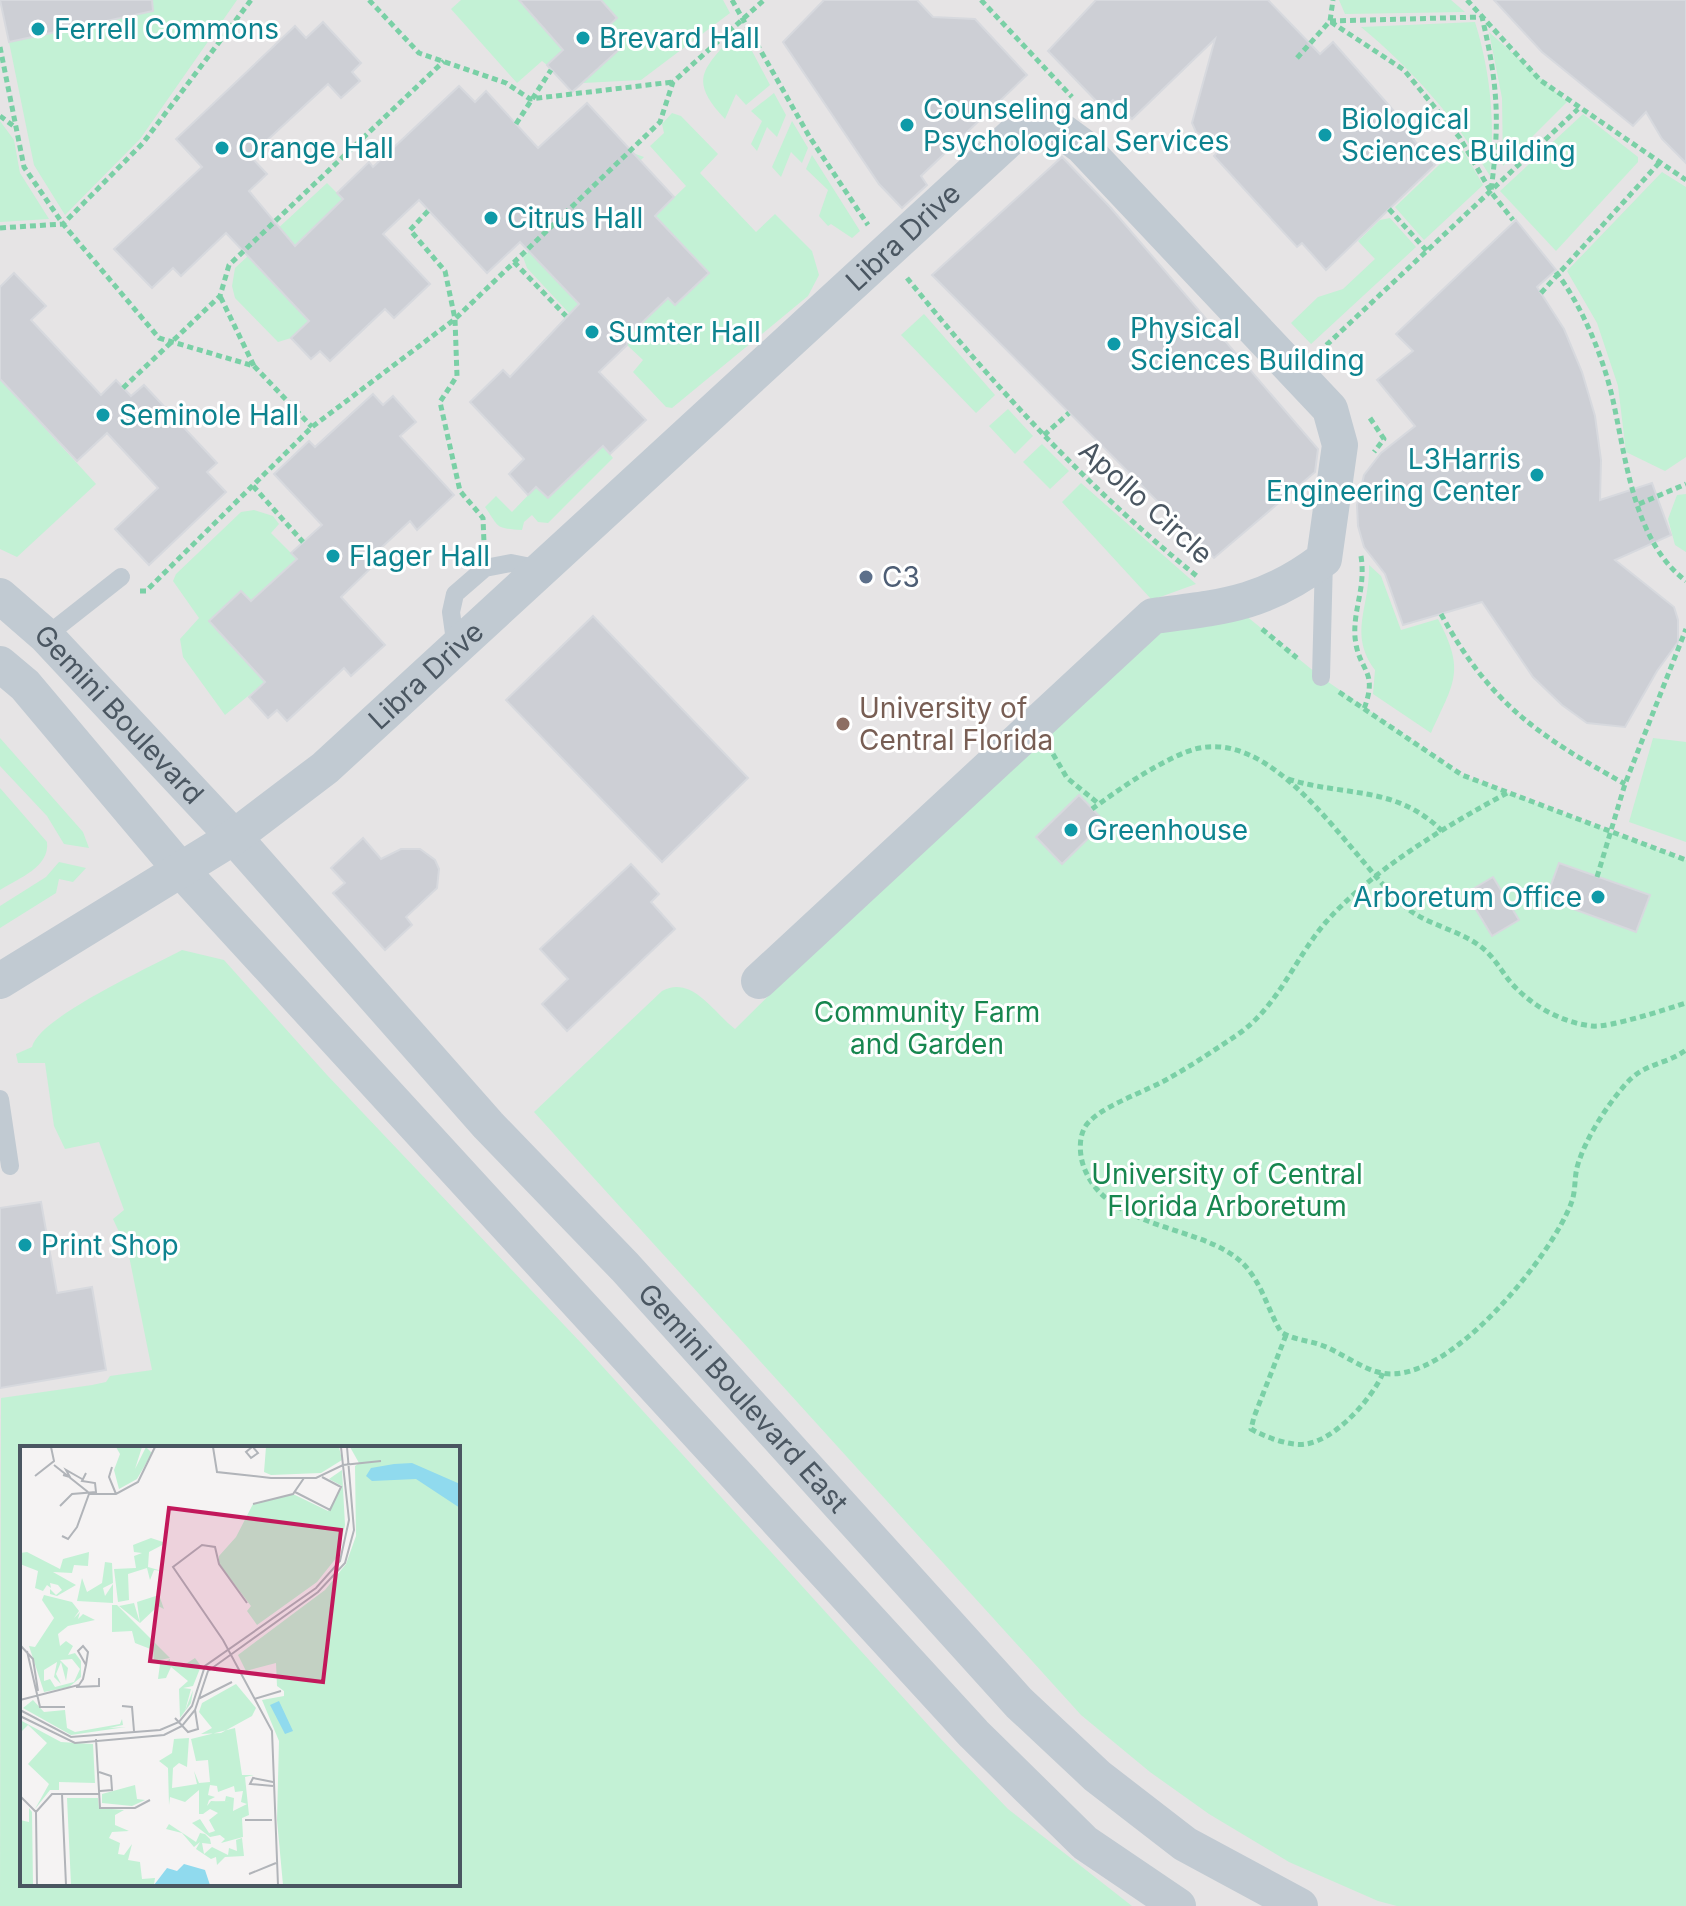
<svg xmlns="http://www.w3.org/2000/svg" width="1686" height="1906" font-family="Inter,sans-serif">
  <rect width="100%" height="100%" fill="#f5f3f3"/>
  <path fill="#e6e4e5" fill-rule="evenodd" d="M0,0H1686V1906H0ZM22,1448H458V1884H22Z"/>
  <g fill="#c3f1d5" fill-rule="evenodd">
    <path d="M127,0H237L140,139L65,215L34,165L9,42L130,16Z"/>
    <path d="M461,0H519L563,50L547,65L542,61L517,83L451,9Z"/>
    <path d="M601,0H723L730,13L641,80L583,83L622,47L605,29L617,18Z"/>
    <path d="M1339,0H1451L1465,12L1345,14Z"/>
    <path d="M1475,22C1491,74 1495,122 1490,176C1454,117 1414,71 1361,27Z"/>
    <path d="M742,32L770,85L746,105L736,94L725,119C687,79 704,69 735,33Z"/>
    <path d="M1489,32L1567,102L1503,166L1502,98Z"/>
    <path d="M774,93L786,115L777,137L767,127L757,151L751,144L762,121L751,111Z"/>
    <path d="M672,113L681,116L718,154L700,173L756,232L775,214L812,251L819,275L808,296L672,408L666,407L633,372L643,360L627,345V337L668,298L709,273L655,216L686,186L650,146L664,133L662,124Z"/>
    <path d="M1583,114L1638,157V162L1556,251L1500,191Z"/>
    <path d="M0,121L14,140L20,173L49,219L0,222Z"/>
    <path d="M792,121L808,148L802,163L791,152L781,177L772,167Z"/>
    <path d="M1460,145L1483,185L1424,240L1395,207Z"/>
    <path d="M633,153L644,157L574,224L531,253L579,304L569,313L527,268L523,257Z"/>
    <path d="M812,155L860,231L852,238L831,224L828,226L819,216L828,190L806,169Z"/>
    <path d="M1662,172L1686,187V457L1665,471L1626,452L1618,386L1597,323L1567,271Z"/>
    <path d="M327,183L343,199L295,245L287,237L309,321L291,338L278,342L235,298L232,286L235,268Z"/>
    <path d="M1390,218L1416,247L1311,344L1291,323L1318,297L1343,289L1375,259L1358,241L1380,220Z"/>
    <path d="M924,314L995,395L976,413L901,335Z"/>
    <path d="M0,379L96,484L17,557L0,549Z"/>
    <path d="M1008,409L1033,436L1015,454L989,426Z"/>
    <path d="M1042,444L1069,471L1050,489L1023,462Z"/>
    <path d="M603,446L613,458L548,523L538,522L532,515L524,522L522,530C494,528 500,528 485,507L496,496L512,512L536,487L548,498Z"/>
    <path d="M1081,483L1196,584L1152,600L1062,502Z"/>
    <path d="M1686,494V552L1675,545L1668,519L1677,495Z"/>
    <path d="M254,510L273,516L279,524L271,533L297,559L251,601L241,591L209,621L265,682L225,715L183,657L180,639L199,618L173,581L176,574L241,512Z"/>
    <path d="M1369,565L1381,576L1401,630L1438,619C1466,672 1454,682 1431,733L1373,694L1375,670C1348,633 1370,608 1369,565Z"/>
    <path d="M1234,606L1321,677L1462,775L1686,860V1906H1397L1378,1901L1289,1862L1209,1814L1150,1772L1081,1715L534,1112L662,991C692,975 713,1012 735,1029L1153,616Z"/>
    <path d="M0,738L83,832L89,848L64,844L47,816L0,766Z"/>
    <path d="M1653,738L1686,742V842L1629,822Z"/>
    <path d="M0,788L47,842C50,867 19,878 0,890Z"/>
    <path d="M59,862L86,868L73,882L59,879L56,893L0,928V906L46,877Z"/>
    <path d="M182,950L224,960L327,1075L583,1345L939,1737L1008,1809L1132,1906H0L1,1398L92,1385L106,1382L110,1376L152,1370L128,1251L113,1219L124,1210L99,1142L65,1149L54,1126L45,1063H18L16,1054L32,1047C39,1017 151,967 182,950ZM22,1448H458V1884H22Z"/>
  </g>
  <g fill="#cdcfd5" stroke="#d7d9de" stroke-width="2">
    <path d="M0,0H152L153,11L9,42Z"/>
    <path d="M519,0H601L617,18L605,29L622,47L572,92L547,65L563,50Z"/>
    <path d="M824,0H917L933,17L975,19L1027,75L921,176L927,185L902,208L879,184L783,42Z"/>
    <path d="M1096,0H1268L1320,54L1333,42L1416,136L1413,139L1435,165L1326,270L1302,243L1297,247L1214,156L1222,147L1196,132L1192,123L1215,39L1132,119L1113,100L1104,109L1048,51Z"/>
    <path d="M1494,0H1686V163L1662,139L1646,112L1633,126L1542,52Z"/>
    <path d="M323,22L361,63L352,72L360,81L341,98L328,84L250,156L267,174L249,191L295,246L343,199L337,193L369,162L373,167L459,86L475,102L486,91L538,148L587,103L674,197L655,216L709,273L675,305L668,298L627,337V345L599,372L646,420L610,454L603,446L548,498L536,487L528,495L509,474L524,459L470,402L503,370L510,377L579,304L520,242L487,273L419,200L383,234L430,284L394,318L385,309L330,361L320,351L311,359L291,338L309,321L226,233L181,276L173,268L152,288L114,249L202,167L176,139L295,26L306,38Z"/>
    <path d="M1062,157L1110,207L1318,449L1315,472L1214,558L932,275Z"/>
    <path d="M1516,220L1556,270L1537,287L1564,329L1582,372L1595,416L1601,460L1600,500L1652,483L1671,535L1615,560L1674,607L1678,620V642L1657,671L1625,727L1587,723L1562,705L1533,677L1482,602L1403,625L1385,574L1364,547L1358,526L1357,505L1364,475L1381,453L1415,426L1377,380L1413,351L1396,334Z"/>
    <path d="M14,273L46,306L31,320L101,395L116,380L131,396L144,385L217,463L207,472L226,492L149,565L115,529L158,488L107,433L77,461L0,379V287Z"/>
    <path d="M373,394L383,405L393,396L416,422L400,436L454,495L417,530L410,521L368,560L373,566L341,597L385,645L351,676L344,668L287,721L277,710L268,718L249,697L265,682L209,621L241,591L251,601L297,559L291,553L322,525L274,474L309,441L315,447Z"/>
    <path d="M593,616L748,778L662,862L506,700Z"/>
    <path d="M1079,795L1105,822L1062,864L1036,837Z"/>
    <path d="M363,838L381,859L401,849H420L435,860L439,869L437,888L406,917L412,925L385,950L333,893L345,883L331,868Z"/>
    <path d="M1559,863L1650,895L1636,932L1546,899Z"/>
    <path d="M631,864L659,894L651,902L675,929L567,1031L542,1004L568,979L540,949Z"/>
    <path d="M1493,877L1519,920L1492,936L1466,893Z"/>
    <path d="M41,1202L57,1293L92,1287L106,1370L0,1388V1208Z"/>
  </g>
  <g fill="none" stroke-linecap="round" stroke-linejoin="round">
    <g stroke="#7ad0a6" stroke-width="5" stroke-dasharray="6 4" stroke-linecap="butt">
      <path d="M369,0L419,53L506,83L530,99L673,82"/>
      <path d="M732,0L809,136L868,225"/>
      <path d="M981,0L1072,97"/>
      <path d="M1467,0L1540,80L1686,180"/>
      <path d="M1330,21L1482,17C1498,85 1500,121 1491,191"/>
      <path d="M1331,22L1404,70L1460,138L1491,192L1513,220"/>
      <path d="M0,47L24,167L63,224L159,338L254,366L220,296"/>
      <path d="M1297,58L1330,21L1333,0"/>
      <path d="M0,116L15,127"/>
      <path d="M516,124L551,70"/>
      <path d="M1389,209L1427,251"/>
      <path d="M428,211L410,230L445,271L455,319L457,376L440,402L460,491L483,518L484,543"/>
      <path d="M0,228L63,224L143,143L251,0"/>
      <path d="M514,262L566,316"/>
      <path d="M1556,272C1582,306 1602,354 1612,396C1626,457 1633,541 1686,581"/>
      <path d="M907,278C994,386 1089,490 1198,577"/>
      <path d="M1541,293L1659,163"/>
      <path d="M1319,352L1578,109"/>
      <path d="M254,366L312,427"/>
      <path d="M123,388L220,296L229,265L444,61"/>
      <path d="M1370,418L1384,439L1374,452"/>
      <path d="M1044,435L1069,413"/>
      <path d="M253,486L303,542"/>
      <path d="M1639,504L1686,484"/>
      <path d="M1361,556C1366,588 1353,609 1355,637C1358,672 1379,669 1364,709"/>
      <path d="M140,591H146L312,427L455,319L660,122L673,82L764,0"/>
      <path d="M1441,614C1490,704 1539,736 1625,784"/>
      <path d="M1262,629L1297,658"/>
      <path d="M1339,692L1462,775L1686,860"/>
      <path d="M1053,754L1067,778L1099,804"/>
      <path d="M1288,779C1345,797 1396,785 1442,831"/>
      <path d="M1507,793C1446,826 1372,870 1326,922C1294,959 1279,1006 1237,1035C1216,1049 1194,1064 1171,1077C1151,1090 1093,1108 1084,1129C1078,1141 1080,1159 1085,1170C1109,1227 1191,1225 1234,1256C1260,1274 1266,1307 1281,1332C1294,1340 1307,1340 1321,1345C1341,1352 1361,1369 1382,1373C1448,1386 1553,1255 1572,1201C1576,1189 1574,1176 1578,1164C1586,1138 1606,1107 1624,1086C1644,1062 1664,1066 1686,1050"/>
      <path d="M1092,809C1121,788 1152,766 1186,752C1272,718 1348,855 1402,904C1425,926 1462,929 1486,951C1498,962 1505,978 1517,989C1536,1008 1564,1023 1592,1026C1609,1028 1667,1009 1686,1003"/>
      <path d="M1597,877L1625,784L1686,629"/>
      <path d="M1286,1335L1254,1417L1251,1429C1263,1436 1291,1447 1306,1444C1335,1440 1372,1399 1383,1373"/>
    </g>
    <g stroke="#c1cad2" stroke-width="18">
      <path d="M46,636L121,577"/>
      <path d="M456,648L451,612L455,594L485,568L511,563L541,569"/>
      <path d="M1321,677L1324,559"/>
      <path d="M0,1099L10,1166"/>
    </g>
    <g stroke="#c1cad2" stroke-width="36">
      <path id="s1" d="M0,596L46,636L234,837L488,1125L625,1267L1019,1703L1097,1776L1185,1844L1300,1906"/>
      <path d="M0,664L25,685L180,869L974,1734L1085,1843L1178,1906"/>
      <path id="s2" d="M0,981L234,837L325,768L1017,132L1056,127L1082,146L1330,409L1340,445L1324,559C1265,604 1224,607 1153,616L759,981"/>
    </g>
  </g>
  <g fill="#0f9aa8" stroke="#fff" stroke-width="3">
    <circle cx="38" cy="29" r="8"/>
    <circle cx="583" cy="38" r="8"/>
    <circle cx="907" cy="125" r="8"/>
    <circle cx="1325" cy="135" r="8"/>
    <circle cx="222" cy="148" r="8"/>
    <circle cx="491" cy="218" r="8"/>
    <circle cx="592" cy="332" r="8"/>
    <circle cx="1114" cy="344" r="8"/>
    <circle cx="103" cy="415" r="8"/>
    <circle cx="1537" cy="475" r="8"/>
    <circle cx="333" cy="556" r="8"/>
    <circle cx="1071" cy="830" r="8"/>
    <circle cx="1598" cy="897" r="8"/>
    <circle cx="25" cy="1245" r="8"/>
  </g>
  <circle fill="#5c6f8a" stroke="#fff" stroke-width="3" cx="866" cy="577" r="8"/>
  <circle fill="#8d6e63" stroke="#fff" stroke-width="3" cx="843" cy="724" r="8"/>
  <g text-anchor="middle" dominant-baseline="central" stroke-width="6" stroke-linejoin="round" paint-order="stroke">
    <g font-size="28" fill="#0d838f" stroke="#fff" text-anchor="start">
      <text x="54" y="29">Ferrell Commons</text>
      <text x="599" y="38">Brevard Hall</text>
      <text x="923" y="109">Counseling and<tspan x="923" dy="32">Psychological Services</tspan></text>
      <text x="1341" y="119">Biological<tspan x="1341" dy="32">Sciences Building</tspan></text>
      <text x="238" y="148">Orange Hall</text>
      <text x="507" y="218">Citrus Hall</text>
      <text x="1130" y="328">Physical<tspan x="1130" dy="32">Sciences Building</tspan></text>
      <text x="608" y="332">Sumter Hall</text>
      <text x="119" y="415">Seminole Hall</text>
      <text x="1521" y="459" text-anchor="end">L3Harris<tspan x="1521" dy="32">Engineering Center</tspan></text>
      <text x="349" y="556">Flager Hall</text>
      <text x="1087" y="830">Greenhouse</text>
      <text x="1582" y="897" text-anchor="end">Arboretum Office</text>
      <text x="41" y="1245">Print Shop</text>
    </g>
    <g font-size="28" fill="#4a5661" stroke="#fff">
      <text stroke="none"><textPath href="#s2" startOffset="1174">Libra Drive</textPath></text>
      <text transform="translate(1146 502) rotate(42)">Apollo Circle</text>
      <text stroke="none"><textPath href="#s2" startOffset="526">Libra Drive</textPath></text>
      <text stroke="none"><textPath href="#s1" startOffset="168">Gemini Boulevard</textPath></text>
      <text stroke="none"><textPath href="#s1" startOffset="1094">Gemini Boulevard East</textPath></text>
    </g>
    <g font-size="28" fill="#4e5e75" stroke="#fff" text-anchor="start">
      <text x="882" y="577">C3</text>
    </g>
    <g font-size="28" fill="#785e54" stroke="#fff" text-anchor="start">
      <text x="859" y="708">University of<tspan x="859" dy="32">Central Florida</tspan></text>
    </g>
    <g font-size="28" fill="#17864f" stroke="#fff">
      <text x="927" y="1012">Community Farm<tspan x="927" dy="32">and Garden</tspan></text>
      <text x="1227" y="1174">University of Central<tspan x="1227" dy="32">Florida Arboretum</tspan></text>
    </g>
  </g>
  <g transform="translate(20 1446)">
    <rect width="440" height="440" fill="#f5f3f3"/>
    <path d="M96,1H122L115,23L126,1L132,7L117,33L99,43L94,24L100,8ZM246,1H319L322,14L301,27L251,29L244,26ZM330,1H440V439H263L257,374L259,295L242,254L264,250V245L257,240L256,217L226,225L218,209L305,144L326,118L336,90L335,20L339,17ZM322,24L325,79L317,111L297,136L237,179L227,165L231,160L199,118V110L216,91L233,58L273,48L308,65L322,40L309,33ZM131,92L146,97L129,106L128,121L142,125L134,124L130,134L127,122L108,128L109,154L98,156L94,123L116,122L114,110L122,107L114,106L113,99ZM69,106L68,120L54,119L52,127L33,126L56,139L37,150L30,148V143L36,149L42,144L38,139L30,137L31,142L27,139L23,145L15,142L18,125L0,118V107L7,106L40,123L43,113ZM85,116L92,117L93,137L83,142L85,150L93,138V157L57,155L62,132L67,146L82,137ZM24,149L52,156L59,165L54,172L60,166L58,173L63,168L75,174L48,180L38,188L40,200L46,195L53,200L48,209L55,207L61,215V231L49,241L24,246L9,200L15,201L34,172L22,154ZM52,213L60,223L54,236L35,241L30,233L24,235V224L37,216L34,231L41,238L36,228L41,216L46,235L48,222L40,214ZM139,149L144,163L138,160L120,177L99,160L114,157L120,177L117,156ZM92,159H97L150,212L134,215L133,204L115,197L112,185L92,186ZM175,212L181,220L173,240L163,242L171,243L165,265L173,244L171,257L160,272L159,243L168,235L151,221L146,232L138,233L140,218L150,213V219L161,221ZM216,238L236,262L232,270L201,287L181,288L192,282L179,266L182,257ZM13,254L24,266L45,264L47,282L55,286L100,278L102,273L103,279L89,282L106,281L51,289L3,262ZM0,274L41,296L73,298L75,337L39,336V344H30L15,363L29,338L8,318L27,297L8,279L0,287ZM215,282L222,329H234L225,331L229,369L222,372L223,391L201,397L205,393L200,389L190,391L172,377L180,373L189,387L195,385L189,374L198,367L190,363L183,368H179V344L165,356L150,351L149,359L148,322L139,315L152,307L154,293L169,292L167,321L159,317L153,322L152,342L177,338L174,325L179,337L190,336L188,314L176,315L171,293ZM190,339L197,340L198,346L214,340L215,346L223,345L221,356L227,358L213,365L214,352L206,350L205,355H196L211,356L191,355L187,360L189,354L195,351L188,349ZM115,339L117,353L125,354L112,360L82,357V348ZM47,352H78L79,362L104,364L95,369V379L109,385L92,386L89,392L100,397L98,408L104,409L112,398L108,414L120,416L122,433L135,432L134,439H51ZM9,362L12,366L13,439H0V374L9,376ZM149,378L176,396L180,387L185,388L190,393L191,398L182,397L184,408L192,401L208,409L209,402L217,405L216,394L222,392L224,410L205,411L197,419L196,411L191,413L176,403L180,396L174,401L162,387L146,383Z" fill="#c3f1d5" fill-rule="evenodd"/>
    <path d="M374,18L392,17L440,38V62L396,33L352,35L346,30L351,22ZM259,255L273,285L265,288L250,259ZM164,418L185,424L190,439H134L147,422L157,425Z" fill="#90daee"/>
    <path fill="none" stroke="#b1b4b9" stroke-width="2" d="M193,1L197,26L251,32H296L323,19L361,15M232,1L226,6L231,12L238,7L233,1M34,19L68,46M92,21L89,31L96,48M43,29L50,31L46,24L62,33M15,30L34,15L31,1M275,46L310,64L321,41L302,31M233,58L273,48L284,32M40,60L52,48L76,46L75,37L62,35L66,27M42,90L48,93L57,81L69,48H96L118,36L135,1M227,157L199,118L195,101L182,99L153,121L203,194L252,285L258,439M0,199L13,213L18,245M7,205L20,261H45M56,241L79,240V232M178,253L212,236M234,253L261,245M0,254L59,239L63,233L66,219L68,206L63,200L58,205L66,219M102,260L112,261L114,285M0,264L51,291L140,284L159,276L172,260L185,220L296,142L320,115L329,74L321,1M0,270L55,297L144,289L162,280L175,264L188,225L298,146L325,117L334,84L327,1M155,272L168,286L178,283L175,264M76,293L80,362H115L130,354M79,326L91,330L92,344L80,345M253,340L230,338L233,332L253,336M42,348L46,439M0,350L16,366L32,348H80M16,366L17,439M225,374H252M229,428L256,417"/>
    <path fill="#c2185b" fill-opacity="0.15" stroke="#c2185b" stroke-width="4" d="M149,62L321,84L303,236L130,215Z"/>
    <rect width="440" height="440" fill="none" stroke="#4a5661" stroke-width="4"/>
  </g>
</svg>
